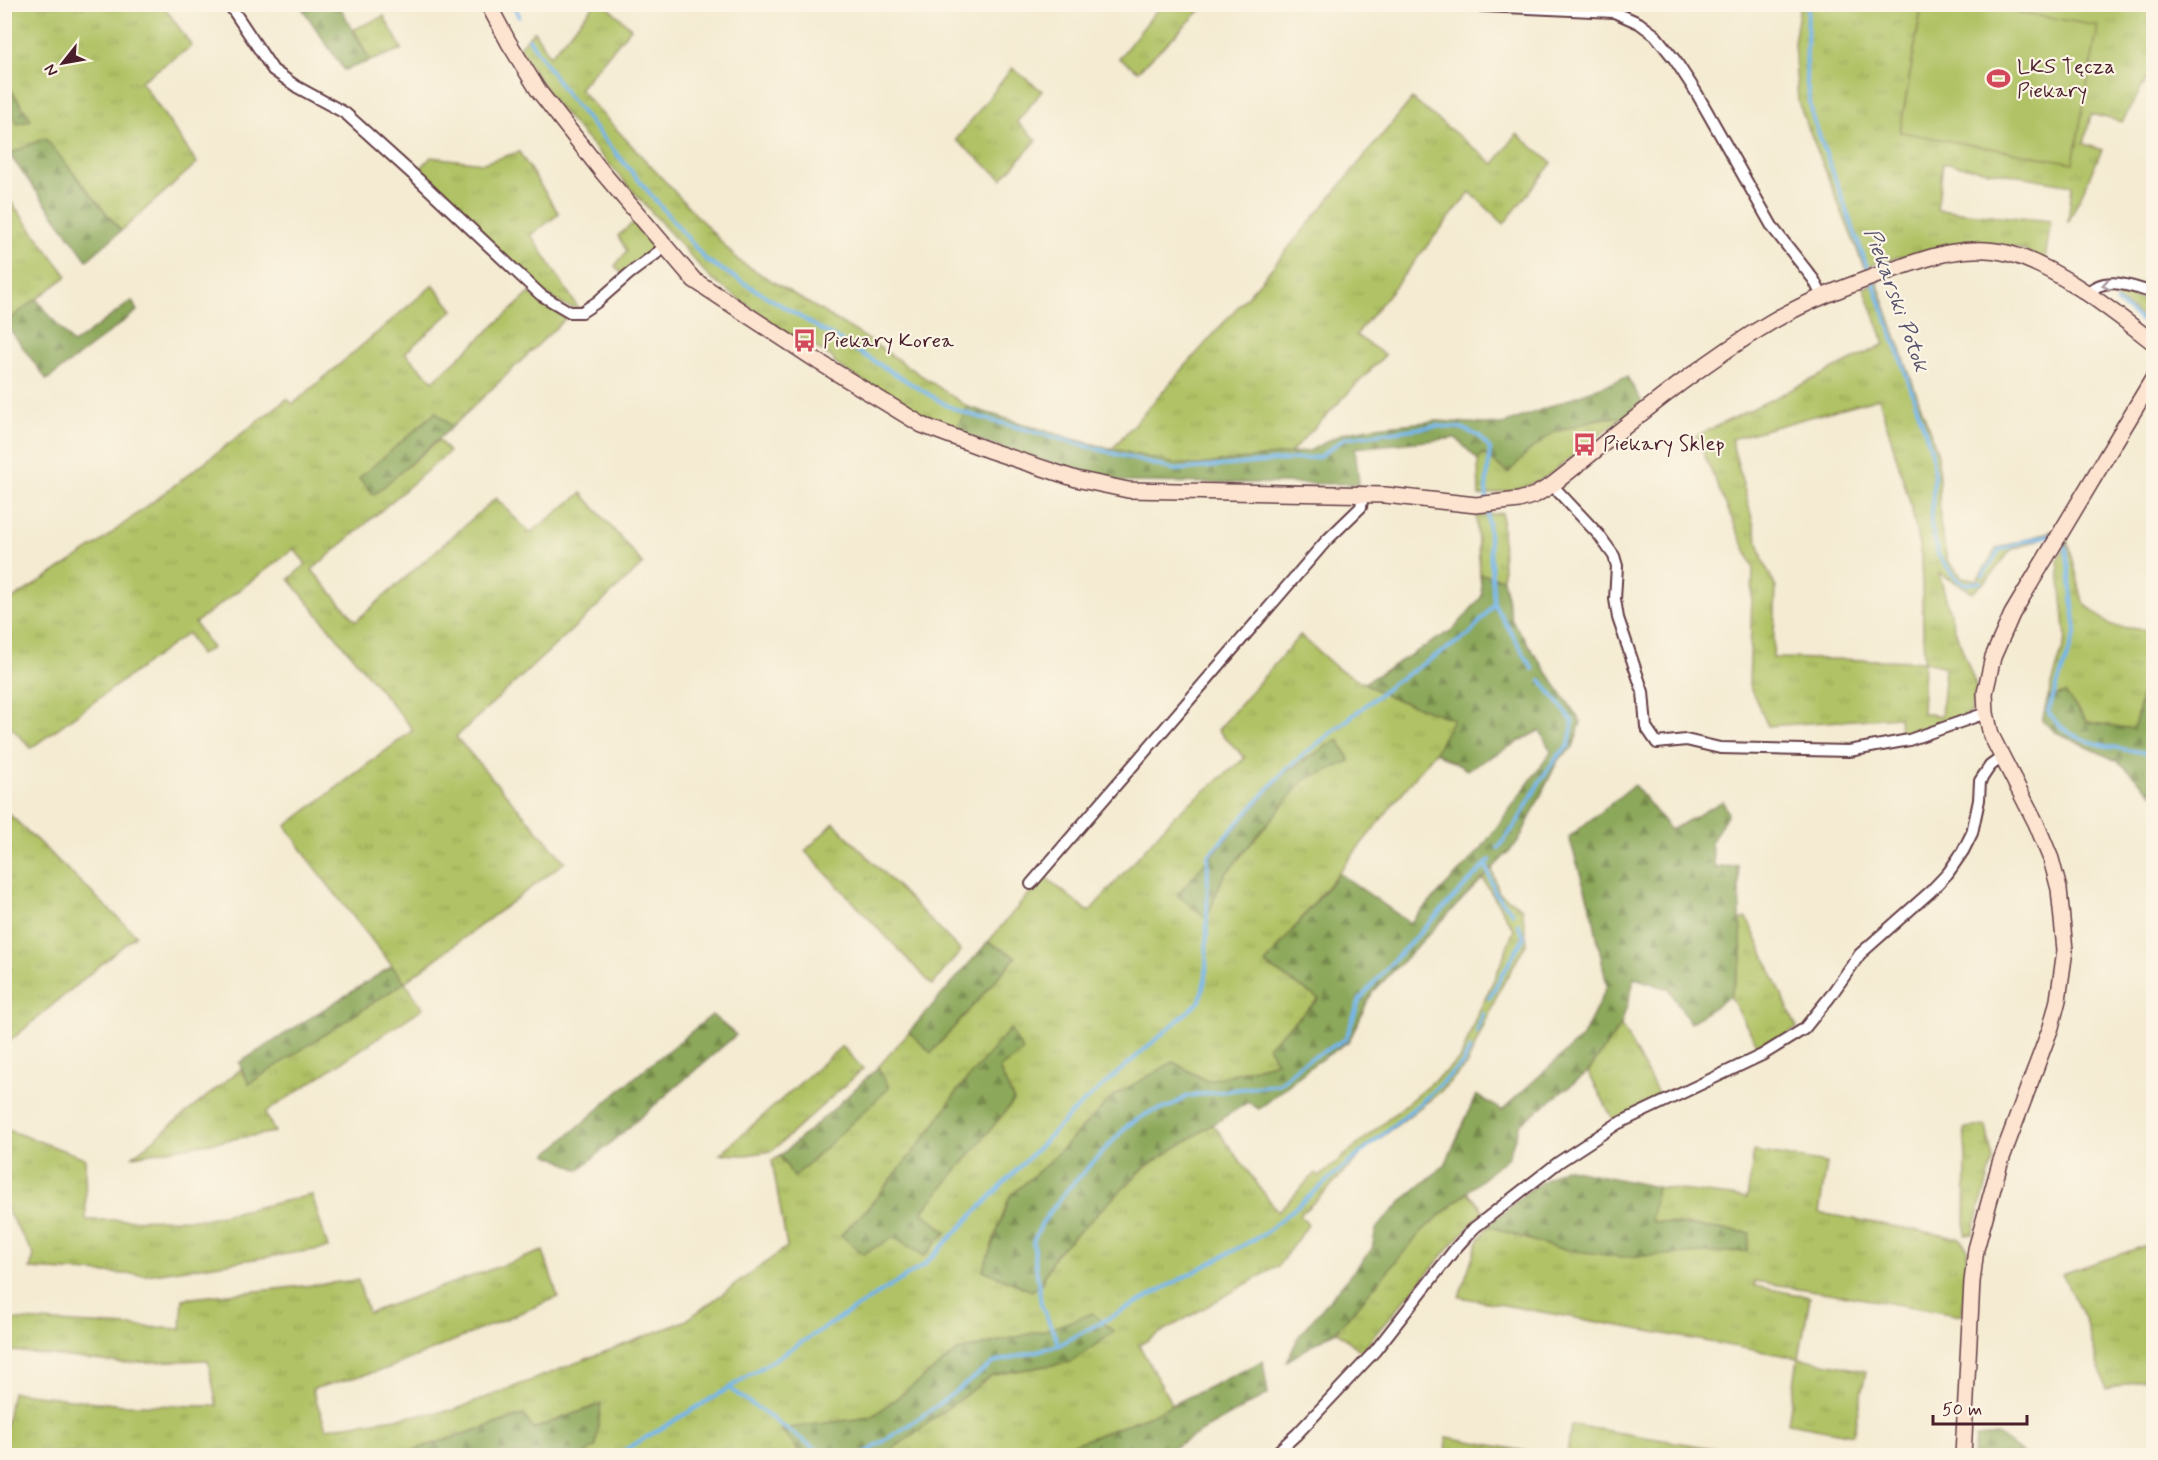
<svg xmlns="http://www.w3.org/2000/svg" width="2158" height="1460" font-family="Mynerve,sans-serif">
  <defs>
    <pattern id="grass-tufts" width="24" height="20" patternUnits="userSpaceOnUse" patternTransform="scale(1.5)"><rect width="24" height="20" fill="#b0c265"/><path d="M3 7l-1-3M5 7V3M7 7l1-3M15 17l-1-3M17 17v-4M19 17l1-3" fill="none" stroke="#99a658"/></pattern>
    <pattern id="forest-firs" width="22" height="20" patternUnits="userSpaceOnUse" patternTransform="scale(1.5)"><rect width="22" height="20" fill="#8ca85a"/><path d="M5 1l3.5 6h-7zM16 11l3.5 6h-7z" fill="#74884b"/></pattern>
  </defs>
  <rect width="100%" height="100%" fill="#fcf5e5"/>
  <filter id="ink" filterUnits="userSpaceOnUse"><feTurbulence type="fractalNoise" baseFrequency=".0167" numOctaves="2"/><feDisplacementMap in="SourceGraphic" scale="12" xChannelSelector="R" yChannelSelector="G"/><feConvolveMatrix kernelMatrix="1 2 1 2 8 2 1 2 1" color-interpolation-filters="sRGB"/></filter>
  <filter id="wash" filterUnits="userSpaceOnUse"><feTurbulence type="fractalNoise" baseFrequency=".008" numOctaves="4" result="noise"/><feDisplacementMap in="SourceGraphic" scale="24" xChannelSelector="R" yChannelSelector="G"/><feGaussianBlur stdDeviation="1.35" result="paint"/><feColorMatrix in="noise" values="0 0 0 0 0 0 0 0 0 0 0 0 0 0 0 0 0 1.4 0 .05"/><feComposite in="paint" operator="in"/></filter>
  <g filter="url(#wash)">
    <rect width="100%" height="100%" fill="#f4ebd2"/>
    <g fill="url(#grass-tufts)" stroke="#7d7048" stroke-width="1.5" fill-rule="evenodd">
      <path d="M5,5H163L192,46L141,81L197,163L121,231L45,139L9,154L5,148L4,106L18,124L31,120L5,81Z"/>
      <path d="M594,5H606L631,28L579,89L739,261L858,333L968,407L955,431L919,416L834,363L833,358L798,336L796,339L711,279L555,103L518,48L534,31L550,56Z"/>
      <path d="M1161,5H1206L1138,71L1119,58Z"/>
      <path d="M1800,5H1922L1900,132L2097,27L1975,5H2153V69L2122,122L2091,114L2084,144L2102,150L2068,223L2072,185L1943,163L1937,210L2051,221L2045,260C2037,257 2028,251 2020,249C1968,232 1914,254 1864,267L1798,102L1794,43Z"/>
      <path d="M384,16L402,49L370,61L354,29Z"/>
      <path d="M1012,68L1042,91L1017,122L1037,140L1002,179L956,140Z"/>
      <path d="M1412,99L1494,164L1517,134L1552,163L1504,224L1470,192L1356,335L1385,355L1289,454L1199,465L1175,464L1112,449L1266,275Z"/>
      <path d="M519,152L559,214L531,235L579,309L563,305L544,293L417,172L431,157L483,163Z"/>
      <path d="M5,194L67,276L5,323Z"/>
      <path d="M633,223L655,249L622,274L615,266L627,251L618,236Z"/>
      <path d="M1877,282L1938,455L1940,523L1947,560L1962,577L1977,580L1996,549L2052,531L2049,536L2011,550L1988,579L1973,592L1939,573L1954,627L1976,686L1971,713L1900,738L1899,717L1768,726L1749,685L1753,567L1696,436L1885,344L1864,288ZM1879,398L1911,506L1921,555L1924,661L1773,658L1776,588L1763,560L1731,439ZM1924,661L1945,667L1941,716L1922,713Z"/>
      <path d="M433,285L453,310L405,353L433,381L530,293L566,318L452,427L436,412L374,494L439,440L449,452L312,570L356,621L496,498L530,533L582,493L643,564L456,737L565,862L405,982L423,1008L265,1113L275,1132L133,1156L241,1069L249,1083L405,982L314,867L286,826L413,730L289,579L306,564L294,549L195,623L212,648L200,655L188,633L31,748L5,721V604L95,546L287,399L293,404Z"/>
      <path d="M1623,417L1546,477L1522,488L1479,496L1478,460L1482,453L1508,473C1521,459 1536,441 1554,432C1575,422 1600,418 1623,417Z"/>
      <path d="M1502,513L1503,579L1480,574L1476,516Z"/>
      <path d="M2068,540L2083,602L2111,626L2148,630L2149,659L2134,730L2087,722L2065,693L2048,698L2066,638L2058,561Z"/>
      <path d="M1300,635L1337,668L1389,697L1454,719L1435,752L1265,964L1319,999L1268,1046L1277,1062L1207,1081L1173,1062L1010,1196L983,1270L1001,1277L1042,1283L1055,1255L1145,1167L1213,1124L1278,1212L1315,1173L1319,1177L1461,1058L1475,1020L1497,973L1514,930L1483,879L1492,869L1499,893L1522,908L1527,942L1498,993L1467,1064L1440,1092L1364,1151L1328,1189L1300,1215L1308,1225L1278,1266L1139,1345L1172,1405L1151,1415L1072,1445L1012,1455H885L992,1375L1071,1362L1113,1332L1093,1314L1046,1330L958,1351L872,1417L782,1429L802,1455H583L596,1446L600,1404L533,1429L523,1415L398,1455L5,1453V1431L12,1392L122,1405L217,1406L208,1360L120,1363L5,1350L4,1319L181,1329L183,1299L358,1280L368,1313L543,1251L558,1297L389,1368L312,1389L326,1428L454,1410L685,1321L787,1247L772,1161L780,1156L794,1176L889,1087L878,1067L909,1032L932,1052L1016,957L988,942L1044,876L1089,912L1175,815L1245,758L1218,730ZM1338,739L1350,761L1304,780L1223,877L1284,773ZM1010,1030L999,1069L1014,1101L922,1212L946,1232L924,1256L894,1237L841,1235L868,1208L931,1130L957,1091Z"/>
      <path d="M5,810L136,935L5,1045H4Z"/>
      <path d="M834,823L961,951L932,985L805,851Z"/>
      <path d="M1747,918L1797,1028L1760,1050L1730,996L1742,960L1740,920Z"/>
      <path d="M1621,1025L1660,1097L1614,1121L1588,1072Z"/>
      <path d="M842,1046L863,1069L772,1151L746,1155L720,1154Z"/>
      <path d="M1986,1126L1993,1161L1973,1234L1965,1235L1966,1156L1964,1128Z"/>
      <path d="M5,1129L85,1158L86,1220L204,1219L312,1195L328,1248L146,1275L30,1269L34,1255L5,1207Z"/>
      <path d="M1754,1151L1827,1163L1819,1213L1959,1238L1968,1249L1962,1315L1755,1281V1286L1810,1297L1799,1358L1866,1371L1853,1435L1788,1423L1798,1358L1459,1297L1478,1241L1488,1226L1555,1248L1750,1233L1650,1221L1657,1187L1747,1198Z"/>
      <path d="M1468,1192L1484,1211L1454,1242L1361,1351L1336,1331L1423,1230Z"/>
      <path d="M2153,1243V1377L2106,1389L2085,1320L2062,1274Z"/>
      <path d="M1571,1425L1592,1428L1752,1455H1567Z"/>
      <path d="M1447,1437L1546,1455H1446Z"/>
    </g>
    <g fill="url(#forest-firs)" stroke="#6b6442" stroke-width="1.5">
      <path d="M300,5H339L370,61L344,70Z"/>
      <path d="M5,81L31,120L18,124L5,106Z"/>
      <path d="M45,138L121,231L87,260L9,154Z"/>
      <path d="M36,299L73,344L132,301L137,311L47,380L5,323Z"/>
      <path d="M1627,377L1642,402L1623,417L1600,418L1553,433L1529,451L1508,473L1483,453L1478,460L1456,438L1355,448L1359,484L1124,482L1015,453L955,431L968,407L1076,440L1175,464L1199,465L1309,451L1343,433L1375,427L1437,421L1501,425Z"/>
      <path d="M436,412L452,427L374,495L359,478Z"/>
      <path d="M1480,574L1503,579L1512,621L1581,722L1573,747L1558,760L1518,842L1372,993L1349,1041L1314,1064L1259,1109L1248,1102L1145,1167L1055,1255L1041,1283L1032,1291L983,1270L1010,1196L1049,1162L1113,1096L1173,1062L1207,1081L1277,1062L1268,1046L1319,999L1265,964L1339,873L1410,923L1481,849L1551,752L1540,730L1467,770L1435,752L1453,719L1389,697L1364,683L1454,629L1482,596Z"/>
      <path d="M2149,659L2154,660L2153,794L2119,762L2056,732L2042,721L2048,698L2065,693L2087,722L2134,729Z"/>
      <path d="M1338,739L1350,761L1304,780L1223,877L1207,918L1177,895L1284,773Z"/>
      <path d="M1634,785L1671,830L1723,801L1728,813L1711,843L1715,868L1738,865L1742,960L1730,996L1690,1023L1669,989L1635,978L1621,1025L1588,1072L1520,1124L1508,1157L1423,1230L1336,1331L1287,1361L1299,1336L1372,1249L1376,1229L1404,1199L1445,1165L1476,1095L1502,1110L1583,1036L1607,986L1592,912L1569,837Z"/>
      <path d="M988,942L1016,957L931,1053L909,1032Z"/>
      <path d="M392,966L405,982L249,1084L239,1063Z"/>
      <path d="M712,1015L736,1035L579,1170L547,1154L634,1078Z"/>
      <path d="M1010,1029L1023,1051L999,1069L1014,1101L922,1212L946,1232L924,1256L894,1237L863,1254L841,1235L868,1208L931,1130L957,1091Z"/>
      <path d="M878,1067L889,1088L794,1177L780,1156L838,1105Z"/>
      <path d="M1564,1168L1657,1187L1651,1221L1750,1233L1747,1251L1621,1257L1555,1248L1488,1226L1529,1190Z"/>
      <path d="M1093,1313L1114,1332L1071,1362L992,1375L885,1455H802L781,1429L872,1417L958,1351L1046,1330Z"/>
      <path d="M1263,1361L1268,1394L1160,1455H1012L1072,1445L1151,1415Z"/>
      <path d="M601,1404L596,1446L583,1455H398L524,1415L533,1429Z"/>
      <path d="M1998,1435L2025,1455H1973L1975,1437Z"/>
    </g>
    <g fill="#b0c265" stroke="#7d7048" stroke-width="1.5">
      <path d="M1922,5H1975L2098,26L2073,163L1900,132Z"/>
      <path d="M2116,292L2153,304V326L2114,297Z"/>
    </g>
    <g fill="none" stroke-linecap="round" stroke-linejoin="round">
      <g stroke="#75b6e9" stroke-width="4">
        <path d="M513,4L519,16"/>
        <path d="M1808,4L1806,80L1813,118L1870,275"/>
        <path d="M529,39L567,95L706,260L948,406L968,414L1175,470L1319,457L1345,438L1437,426L1461,428L1479,436L1490,449L1486,489L1487,501"/>
        <path d="M1873,282L1902,362L1932,452L1934,476L1931,524L1938,555L1957,579L1966,584L1980,582"/>
        <path d="M2116,302L2146,324"/>
        <path d="M2150,327L2154,328"/>
        <path d="M1487,508L1494,604L1533,669"/>
        <path d="M2066,546L2076,632L2048,711C2067,745 2113,747 2147,753L2154,756"/>
        <path d="M1983,575L1999,551L2025,541L2050,535"/>
        <path d="M1498,848L1517,823L1540,781L1557,757L1569,745L1573,722L1541,680"/>
        <path d="M1486,865L1495,893L1513,913"/>
        <path d="M1489,998L1524,937L1518,924"/>
        <path d="M1477,1032L1483,1014"/>
        <path d="M1059,1345L1041,1304L1033,1242L1042,1223L1065,1192L1127,1126L1150,1112L1169,1107L1188,1096L1279,1084L1301,1064L1346,1039L1360,999L1393,961L1490,860"/>
        <path d="M729,1388L825,1456"/>
        <path d="M615,1456L729,1388L924,1265L1075,1110L1200,1001L1206,975L1208,856L1287,768L1395,682L1470,634L1494,604"/>
        <path d="M861,1456L927,1413L993,1363L1059,1345L1264,1234L1420,1103L1463,1063L1470,1049"/>
      </g>
    </g>
  </g>
  <g filter="url(#ink)">
    <g fill="none" stroke-linecap="round" stroke-linejoin="round">
      <defs>
        <g id="street">
          <path d="M229,4L273,70L297,87L345,113L418,179L541,295L570,312H582L597,302L629,274L665,247"/>
          <path d="M1438,4L1614,12L1639,23L1655,35L1675,60L1696,92L1773,228L1814,280L1822,296"/>
          <path d="M2087,294C2105,274 2132,287 2154,293"/>
          <path d="M1552,485L1599,535L1614,556L1617,566L1615,599L1618,618L1643,692L1646,727L1657,743L1686,740L1720,748L1849,751L1909,740L1986,713"/>
          <path d="M1031,884L1326,541L1361,507L1363,495"/>
          <path d="M1273,1456L1297,1434L1375,1351L1455,1249L1474,1228L1559,1162L1617,1124L1762,1055L1804,1029L1829,998L1860,954L1930,892L1948,873L1963,851L1972,833L1979,800L1980,781L1990,766L2001,758"/>
        </g>
        <g id="secondary">
          <path d="M488,4L509,43L538,90L603,173L694,280L819,362L922,425L991,451L1076,479L1128,490L1385,495L1476,505L1519,500L1535,495L1552,485C1623,429 1693,368 1771,322C1809,300 1850,285 1892,270C1929,257 1967,243 2007,253C2055,265 2114,312 2154,343"/>
          <path d="M1963,1456L1972,1282L1976,1249L2000,1163L2051,1027L2058,1000L2065,950L2059,889L2051,859L2036,823L1991,735L1986,713L1985,693L1993,657L2012,614L2154,377"/>
        </g>
      </defs>
      <use href="#street" stroke="#643e44" stroke-width="14"/>
      <use href="#secondary" stroke="#643e44" stroke-width="18"/>
      <use href="#street" stroke="#fff" stroke-width="10"/>
      <use href="#secondary" stroke="#fde4d1" stroke-width="15"/>
    </g>
    <defs><path id="oneway-chevron" d="M-2-3.5L2.5 0L-2 3.5" fill="none" stroke-width="1.6" stroke-linecap="round" stroke-linejoin="round" transform="scale(1.5)"/></defs>
    <use stroke="#ae9aa0" href="#oneway-chevron" transform="translate(2106 285) rotate(170)"/>
  </g>
  <defs>
    <symbol id="stadium-bare" viewBox="-9 -9 18 18"><path d="M0-5a6.5 5 0 1 0 0 10a6.5 5 0 1 0 0-10ZM-3.5-1.8h7v3.6h-7Z" fill="#d1495b" stroke="#fcf5e5" stroke-width="2.5" paint-order="stroke"/></symbol>
    <symbol id="bus-bare" viewBox="-9 -9 18 18"><path d="M-5-6H5V4H4V6H2V4H-2V6H-4V4H-5ZM-3.5-4V0h7V-4ZM-3.5 1.2v1.5H-2V1.2ZM2 1.2v1.5H3.5V1.2Z" fill="#d1495b" stroke="#fcf5e5" stroke-width="2.5" paint-order="stroke"/></symbol>
  </defs>
  <g fill-rule="evenodd">
    <use href="#stadium-bare" x="1982" y="62" width="33" height="33"/>
    <use href="#bus-bare" x="788" y="324" width="33" height="33"/>
    <use href="#bus-bare" x="1568" y="428" width="33" height="33"/>
  </g>
  <g text-anchor="middle" dominant-baseline="central" stroke-width="4.5" stroke-linejoin="round" paint-order="stroke">
    <g font-size="21" fill="#4a1f2b" stroke="#fcf5e5" text-anchor="start">
      <text x="2017" y="67">LKS Tęcza<tspan x="2017" dy="24">Piekary</tspan></text>
      <text x="823" y="341">Piekary Korea</text>
      <text x="1603" y="444">Piekary Sklep</text>
    </g>
    <g font-size="22" font-style="italic" fill="#59546e" stroke="#fcf5e5">
      <text transform="translate(1896 300) rotate(70)">Piekarski Potok</text>
    </g>
  </g>
  <rect width="2158" height="1460" fill="none" stroke="#fcf5e5" stroke-width="24"/>
  <g transform="translate(63 63) rotate(239)" stroke="#fcf5e5" stroke-width="4.5" paint-order="stroke">
  <path d="M0-4.5L10 22L0 15L-10 22Z" fill="#4a1f2b"/>
  <text y="-9" font-size="16" font-weight="bold" text-anchor="middle" fill="#4a1f2b">N</text>
  </g>
  <path d="M1933 1415v9h94v-9" fill="none" stroke="#4a1f2b" stroke-width="3"/>
  <text x="1942" y="1415" font-size="18" fill="#4a1f2b" stroke="#fcf5e5" stroke-width="4.5" paint-order="stroke">50 m</text>
</svg>
